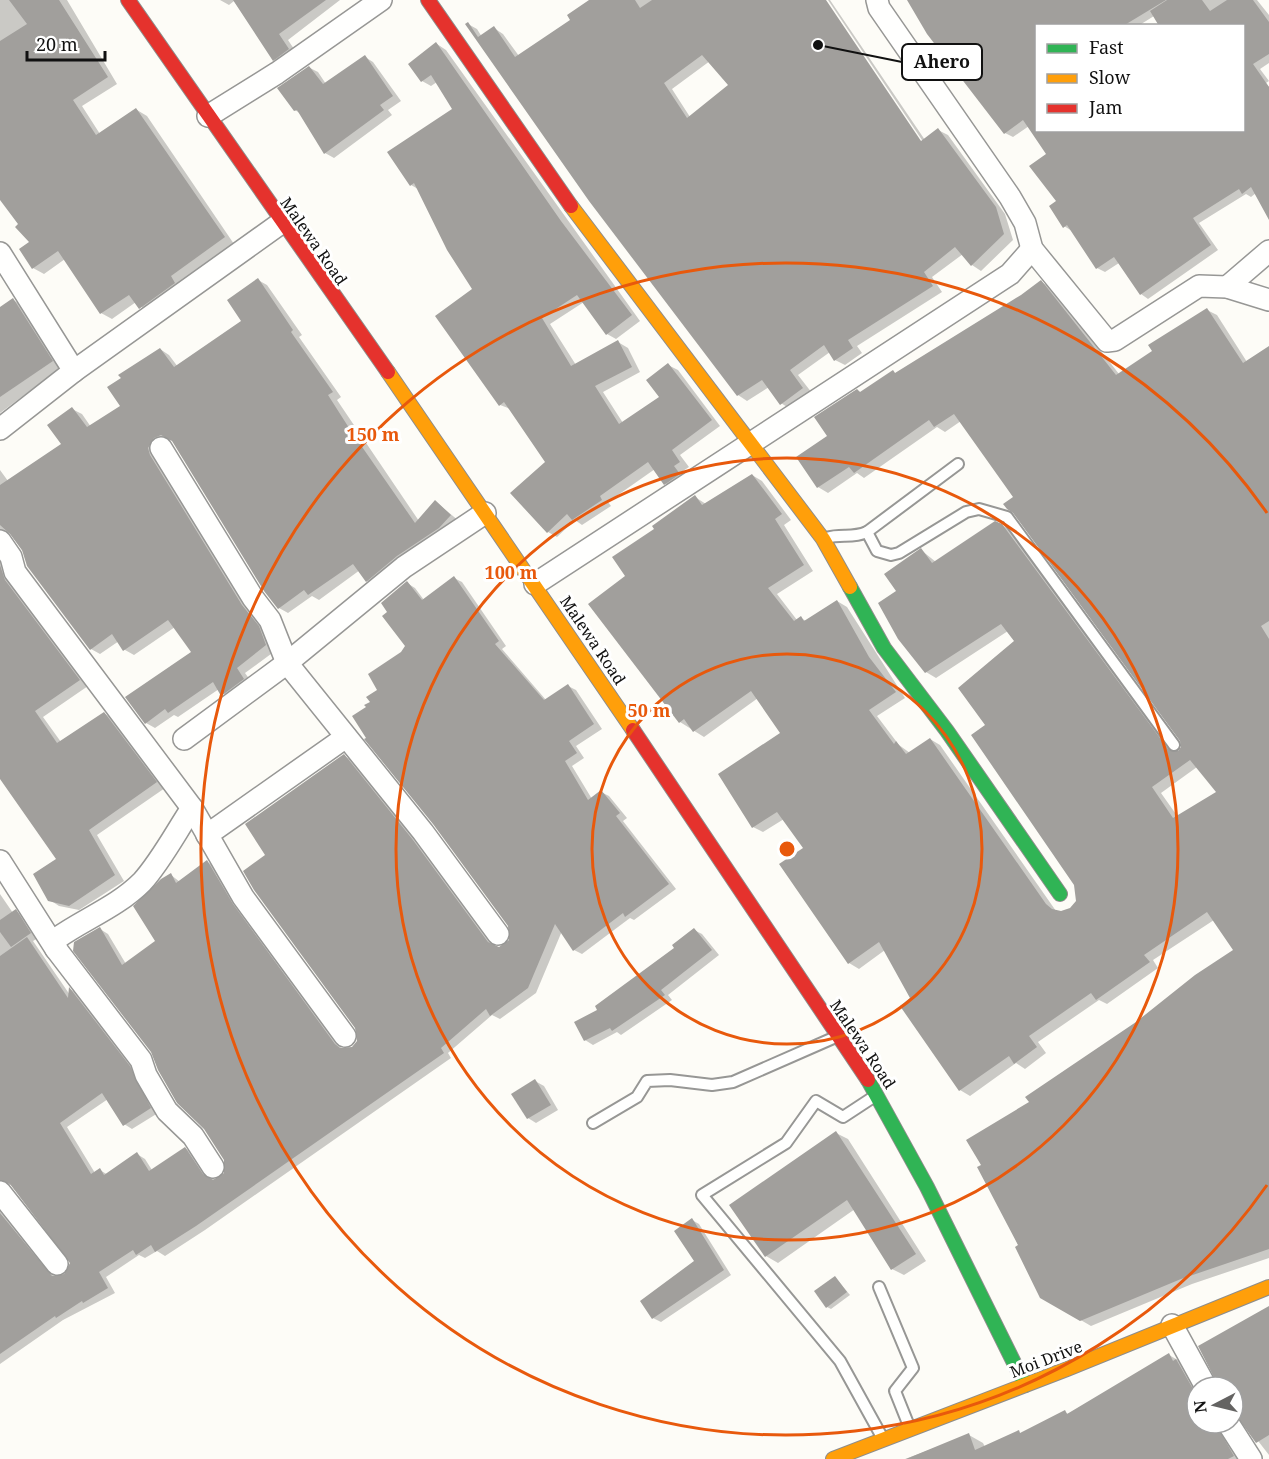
<svg xmlns="http://www.w3.org/2000/svg" width="1269" height="1459" font-family="'Noto Serif',serif">
  <rect width="100%" height="100%" fill="#fdfcf7"/>
  <g fill="#0003" fill-rule="evenodd">
    <path d="M0,0H67L117,84L82,106L100,134L137,110L147,116L234,244L180,282L185,289L150,314L136,302L112,319L101,313L65,259L44,274L33,268L31,242L0,198Z"/>
    <path d="M220,0H340L288,40L298,55L283,65L274,59L234,1L229,5Z"/>
    <path d="M591,0H824L923,148L926,146L828,0H830L925,140L938,130L948,135L1005,214L1013,240L981,271L972,265L963,254L932,277L942,292L857,346L862,353L845,365L835,360L830,352L798,375L812,393L790,409L781,403L769,387L747,401L738,395L468,24L477,29L482,37L494,28L503,34L519,56L572,21ZM710,61L730,85L690,117L672,89Z"/>
    <path d="M914,0H1257L1269,15V63L1260,69L1269,81L1266,83L1269,87V217L1256,193L1251,197L1246,194L1199,223L1218,250L1148,299L1141,294L1119,263L1105,272L1097,268L1072,231L1064,226L1048,154L1029,126L1013,137L1005,133ZM1154,16L1244,26V130H1036V26H1138Z"/>
    <path d="M437,44L446,50L640,321L616,339L607,334L584,302L550,324L576,365L618,342L628,348L640,372L603,392L623,423L661,397L668,365L678,370L720,426L680,455L689,467L683,471L689,480L674,489L665,483L655,469L608,502L611,506L582,525L575,520L557,537L548,532L546,462L511,409L500,405L475,289L418,189L411,185L454,110L437,82L431,86L422,81Z"/>
    <path d="M365,57L373,62L401,101L388,110L392,115L334,158L325,153L301,114L295,110L310,68L318,72L326,84Z"/>
    <path d="M258,280L267,285L302,335L299,337L341,397L337,400L419,521L436,502L459,521L376,586L367,581L360,570L319,600L312,596L288,613L279,608L172,440L163,442L268,633L275,651L245,673L253,684L231,700L219,689L178,717L174,715L155,728L146,723L193,652L175,627L134,655L125,650L119,641L100,654L91,649L10,533L2,536L0,539V470L8,481L63,445L72,409L82,414L91,427L122,406L160,349L169,355L178,367L243,321Z"/>
    <path d="M1041,282L1051,287L1119,374L1154,351L1207,310L1217,315L1247,362L1269,347V1258L1192,1284L1091,1326L1041,1297L983,1165L1031,1102L1235,951L1214,920L1153,960L1158,968L1107,1004L1099,1000L1038,1042L1046,1053L1025,1069L1016,1063L970,1096L960,1090L885,950L859,969L849,963L805,848L784,819L763,832L753,827L782,733L758,698L704,737L680,722L627,576L656,529L695,497L706,504L752,475L762,481L791,520L784,525L813,571L777,594L797,620L801,618L806,621L837,601L847,607L905,698L877,716L899,745L910,753L930,739L940,745L1056,911L1062,913L1071,909L1077,901L1076,884L987,725L1016,642L1008,631L936,678L926,672L898,591L921,550L936,562L1002,525L1012,531L1174,752L1179,753L1183,748L1182,741L961,421L945,432L937,427L864,478L857,473L828,493L818,487L829,437L858,391L862,393L893,372L896,374L1022,296ZM1197,767L1218,793L1178,817L1161,793Z"/>
    <path d="M13,300L23,306L62,367L0,413V309Z"/>
    <path d="M0,555L88,686L43,717L61,742L104,713L113,719L165,788L97,835L124,881L79,910L59,906L50,900L59,860L0,775Z"/>
    <path d="M454,578L462,582L506,646L502,649L546,700L568,686L576,690L602,729L576,746L584,758L572,766L592,799L601,792L609,796L627,818L623,821L676,889L634,920L630,918L582,954L574,950L562,931L536,993L500,1019L492,1015L448,1053L451,1058L205,1230L165,1256L157,1251L145,1258L139,1255L106,1277L115,1293L63,1320L0,1364V1209L54,1277L65,1276L71,1269L68,1255L11,1185L0,1186V894L13,913L16,911L24,916L38,938L33,941L70,995V989L77,993L137,1072L158,1113L132,1129L124,1124L108,1099L67,1127L95,1173L100,1170L108,1175L137,1154L145,1159L152,1170L185,1148L193,1153L211,1179H220L226,1173L225,1160L100,929L108,934L126,964L157,942L171,875L180,882L207,862L215,866L241,911L342,1049L353,1048L358,1041L357,1028L267,855L344,756L352,760L421,846L495,946L499,948L507,945L512,933L510,926L367,708L407,646V583L415,588L424,600Z"/>
    <path d="M694,930L702,934L719,955L668,995L672,1000L621,1035L617,1032L593,1045L585,1040L600,1010L676,948Z"/>
    <path d="M535,1081L544,1086L558,1110L536,1123L528,1118Z"/>
    <path d="M836,1133L848,1139L926,1261L904,1275L892,1269L855,1209L778,1263L766,1256Z"/>
    <path d="M692,1220L699,1224L731,1275L661,1322L653,1318L696,1262Z"/>
    <path d="M835,1277L850,1295L831,1309L827,1307Z"/>
    <path d="M1269,1307V1455L1241,1419L1235,1420L1244,1459H905L969,1435L983,1443L985,1447L1018,1432L1021,1434L1065,1412L1068,1414L1169,1355L1183,1363L1197,1387V1423H1233V1387H1219V1381L1200,1346Z"/>
  </g>
  <g fill="#a19f9c" fill-rule="evenodd">
    <path d="M9,0H59L108,77L73,100L96,135L136,108L225,237L171,276L175,283L139,309L129,295L100,314L58,251L32,269L19,249L29,242L15,227L18,224L0,200V41L27,24Z"/>
    <path d="M233,0H326L279,34L289,49L273,61Z"/>
    <path d="M589,0H635L640,8L652,0H826L921,141L938,128L996,207L1004,234L971,266L955,247L924,272L933,286L848,340L853,348L834,361L824,345L790,370L803,388L780,405L762,380L737,396L589,201L465,24L468,22L478,37L494,26L515,57L570,20L567,15ZM702,55L728,85L687,118L664,83Z"/>
    <path d="M907,0H1166L1123,26H1036V130H1244V26H1159L1150,11L1167,0H1202L1210,11L1227,0H1253L1269,22V54L1253,64L1269,87V220L1251,187L1242,194L1239,189L1193,218L1211,245L1140,295L1114,257L1096,269L1067,225L1063,228L1049,206L1056,201L1029,166L1046,154L1023,120L1004,134L927,34Z"/>
    <path d="M436,42L561,221L632,315L606,335L577,295L542,318L571,366L618,340L632,367L595,386L619,424L659,397L646,380L668,363L712,420L672,450L680,462L674,466L680,474L664,485L648,462L600,496L602,500L572,520L567,514L547,533L510,493L545,462L504,402L499,406L435,316L472,289L447,250L414,183L410,186L387,152L452,109L431,75L421,82L408,64Z"/>
    <path d="M365,55L393,96L380,105L384,110L324,154L297,110L294,111L277,88L309,66L323,84Z"/>
    <path d="M258,278L293,330L291,332L333,392L328,395L351,431L415,523L435,500L451,515L439,528L397,556L366,582L353,564L308,595L304,590L278,609L264,591L172,441L161,435L154,438L148,448L150,455L242,605L259,626L266,645L237,668L244,679L221,696L213,682L168,713L165,709L145,724L125,697L191,652L168,620L123,651L112,634L90,650L27,566L22,550L10,534L0,525V485L61,444L47,425L72,407L87,427L120,406L107,387L121,378L118,375L160,348L174,367L241,321L227,300Z"/>
    <path d="M1041,280L1116,375L1152,351L1148,345L1207,308L1243,363L1269,346V621L1261,626L1269,639V1249L1181,1279L1080,1321L1040,1298L1015,1247L1018,1245L977,1167L981,1165L966,1140L1029,1102L1025,1097L1136,1022L1195,975L1233,950L1207,912L1144,955L1150,962L1096,1000L1091,993L1029,1036L1037,1047L1014,1064L1009,1056L959,1091L900,1006L910,998L879,942L848,964L779,864L803,848L777,812L752,828L718,774L780,733L751,691L693,732L684,719L679,723L588,604L625,576L612,557L654,529L652,526L695,495L702,505L752,474L782,514L775,519L804,565L768,588L794,621L801,616L804,621L837,600L869,657L896,692L869,710L894,744L896,741L906,754L930,738L1046,904L1052,909L1061,911L1070,908L1076,901L1074,885L971,735L985,725L958,688L1014,641L1001,624L925,673L898,639L878,603L896,591L884,574L921,548L932,563L995,521L1002,524L1168,749L1178,751L1181,747L1180,741L1013,513L1007,509L1003,504L1013,497L954,414L934,427L929,420L854,473L849,467L817,488L796,457L827,436L814,417L857,389L860,392L893,370L895,373L1021,295ZM1190,760L1216,792L1173,818L1152,787Z"/>
    <path d="M13,298L53,361L0,397V307Z"/>
    <path d="M0,565L5,580L80,680L35,711L57,743L104,712L157,782L89,830L115,875L69,906L48,901L33,874L56,859L0,779Z"/>
    <path d="M454,576L499,641L495,644L544,700L568,684L594,724L569,741L577,753L565,761L588,800L601,790L620,813L616,816L669,884L625,917L623,913L573,951L555,924L528,988L490,1016L486,1009L441,1048L444,1053L196,1226L155,1252L151,1245L136,1255L133,1250L99,1272L108,1288L83,1303L82,1301L56,1318L55,1316L0,1354V1213L52,1276L64,1274L70,1263L10,1184L0,1180V956L27,937L68,998L69,987L130,1066L151,1108L123,1126L102,1093L60,1123L91,1174L100,1168L104,1175L137,1152L149,1171L185,1147L203,1174L213,1180L224,1173V1160L204,1129L177,1103L158,1070L151,1052L73,951L74,942L100,927L122,965L155,941L133,906L161,879L171,873L176,883L207,860L233,904L335,1044L340,1048L352,1047L357,1041L355,1028L254,890L243,871L265,855L245,824L344,754L413,840L488,942L499,947L509,940L508,926L433,824L364,739L366,738L352,716L366,707L364,705L370,702L366,697L377,690L368,674L401,652L405,646L382,616L387,612L381,603L407,581L422,600Z"/>
    <path d="M16,909L31,933L11,947L0,932V920Z"/>
    <path d="M694,928L712,950L661,990L665,995L612,1031L610,1028L584,1041L574,1022L597,1010L595,1006L674,948L672,945Z"/>
    <path d="M535,1079L551,1105L527,1119L511,1094Z"/>
    <path d="M836,1131L916,1254L891,1270L847,1200L765,1257L729,1205Z"/>
    <path d="M692,1218L724,1270L652,1319L640,1301L694,1261L674,1231Z"/>
    <path d="M835,1276L847,1292L826,1308L814,1291Z"/>
    <path d="M1269,1306V1435L1256,1443L1233,1411V1387H1219L1198,1346Z"/>
    <path d="M1169,1353L1173,1361L1176,1359L1197,1396V1423H1215L1234,1456L1228,1459H906L969,1433L975,1450L1019,1430L1020,1433L1065,1410L1067,1414Z"/>
  </g>
  <g fill="none" stroke-linecap="round" stroke-linejoin="round">
    <defs>
      <g id="lane">
        <path d="M867,532L877,551L891,555L899,553L966,512L979,509L1007,517L1174,745"/>
        <path d="M826,538C842,533 851,539 867,532L958,464"/>
        <path d="M875,1096L843,1117L816,1101L786,1143L702,1195L840,1361L882,1437"/>
        <path d="M593,1123L637,1097L647,1081L670,1080L712,1085L733,1082L838,1036"/>
        <path d="M879,1287L913,1368L895,1391L909,1426"/>
      </g>
      <g id="street">
        <path d="M877,0L879,8L1010,197L1025,223L1032,249L1107,341L1115,340L1199,286L1227,287L1269,300"/>
        <path d="M208,116L277,73L381,0"/>
        <path d="M0,253L74,371"/>
        <path d="M1227,287L1269,251"/>
        <path d="M0,429L74,371L281,223"/>
        <path d="M161,448L253,598L270,620L287,663L423,832L498,934"/>
        <path d="M0,541L11,557L15,572L192,808L243,897L345,1036"/>
        <path d="M535,584L1010,274L1032,249"/>
        <path d="M184,739L287,663L404,567L485,513"/>
        <path d="M207,835L346,737"/>
        <path d="M0,861L56,949L141,1060L146,1075L167,1111L193,1136L213,1167"/>
        <path d="M56,949V939C84,919 117,907 142,882C161,861 176,832 192,808"/>
        <path d="M0,1192L57,1264"/>
        <path d="M1172,1325L1206,1387"/>
        <path d="M1228,1423L1251,1459"/>
      </g>
      <g id="fast">
        <path d="M850,587L884,648L947,731L1060,894"/>
        <path d="M868,1080L927,1187L1025,1385"/>
      </g>
      <g id="slow">
        <path d="M571,206L823,539L850,587"/>
        <path d="M388,372L633,730"/>
        <path d="M833,1459L1067,1369L1269,1287"/>
      </g>
      <g id="jam">
        <path d="M128,0L388,372"/>
        <path d="M428,0L571,206"/>
        <path d="M633,730L868,1080"/>
      </g>
    </defs>
    <use href="#lane" stroke="#979795" stroke-width="14"/>
    <use href="#street" stroke="#979795" stroke-width="24"/>
    <use href="#fast" stroke="#8e8d8b" stroke-width="16"/>
    <use href="#slow" stroke="#8e8d8b" stroke-width="16"/>
    <use href="#jam" stroke="#8e8d8b" stroke-width="16"/>
    <use href="#lane" stroke="#fffffe" stroke-width="10"/>
    <use href="#street" stroke="#fffffe" stroke-width="21"/>
    <use href="#fast" stroke="#30b455" stroke-width="14"/>
    <use href="#slow" stroke="#ff9f0a" stroke-width="14"/>
    <use href="#jam" stroke="#e5322d" stroke-width="14"/>
  </g>
  <g fill="none" stroke="#e8590c" stroke-width="3">
    <circle cx="787" cy="849" r="195"/>
    <circle cx="787" cy="849" r="391"/>
    <path d="M1267 1185A586 586 0 1 1 1267 513"/>
  </g>
  <g text-anchor="middle" dominant-baseline="central" stroke-width="6" stroke-linejoin="round" paint-order="stroke">
    <g font-size="16" fill="#111" stroke="#fff">
      <text transform="translate(314 241) rotate(55)">Malewa Road</text>
      <text transform="translate(593 640) rotate(56)">Malewa Road</text>
      <text transform="translate(863 1044) rotate(56)">Malewa Road</text>
      <text transform="translate(1046 1359) rotate(-21)">Moi Drive</text>
    </g>
  </g>
  <circle cx="787" cy="849" r="9" fill="#e8590c" stroke="#fff" stroke-width="3"/>
  <g font-size="18" text-anchor="middle" font-weight="bold" fill="#e8590c" stroke="#fff" stroke-width="6" stroke-linejoin="round" paint-order="stroke">
    <text x="373" y="441">150 m</text>
    <text x="511" y="579">100 m</text>
    <text x="649" y="717">50 m</text>
  </g>
  <path fill="none" stroke="#111" stroke-width="2" d="M818 45L902 62"/>
  <circle fill="#111" stroke="#fff" stroke-width="2" cx="818" cy="45" r="6"/>
  <rect fill="#fff" stroke="#111" stroke-width="2" x="902" y="44" width="80" height="36" rx="6"/>
  <g font-size="18" text-anchor="middle" font-weight="bold" fill="#111">
    <text x="942" y="68">Ahero</text>
  </g>
  <rect x="1035" y="24" width="210" height="108" fill="#ffffff" stroke="#a0a0a0" stroke-width="1.5"/>
  <rect x="1047" y="44" width="30" height="9" fill="#30b455" stroke="#a0a0a0" stroke-width="1.5"/>
  <text x="1089" y="54" font-size="18" fill="#111111">Fast</text>
  <rect x="1047" y="74" width="30" height="9" fill="#ff9f0a" stroke="#a0a0a0" stroke-width="1.5"/>
  <text x="1089" y="84" font-size="18" fill="#111111">Slow</text>
  <rect x="1047" y="104" width="30" height="9" fill="#e5322d" stroke="#a0a0a0" stroke-width="1.5"/>
  <text x="1089" y="114" font-size="18" fill="#111111">Jam</text>
  <g transform="translate(1215 1405) rotate(263)"><circle r="28" fill="#ffffff" stroke="#a0a0a0" stroke-width="1.5"/>
  <path d="M0-4.5L10 22L0 15L-10 22Z" fill="#646362"/>
  <text y="-9" font-size="16" font-weight="bold" text-anchor="middle" fill="#111111">N</text>
  </g>
  <path d="M27 51v9h78v-9" fill="none" stroke="#111111" stroke-width="3"/>
  <text x="36" y="51" font-size="18" fill="#111111" stroke="#ffffff" stroke-width="4.5" paint-order="stroke">20 m</text>
</svg>
